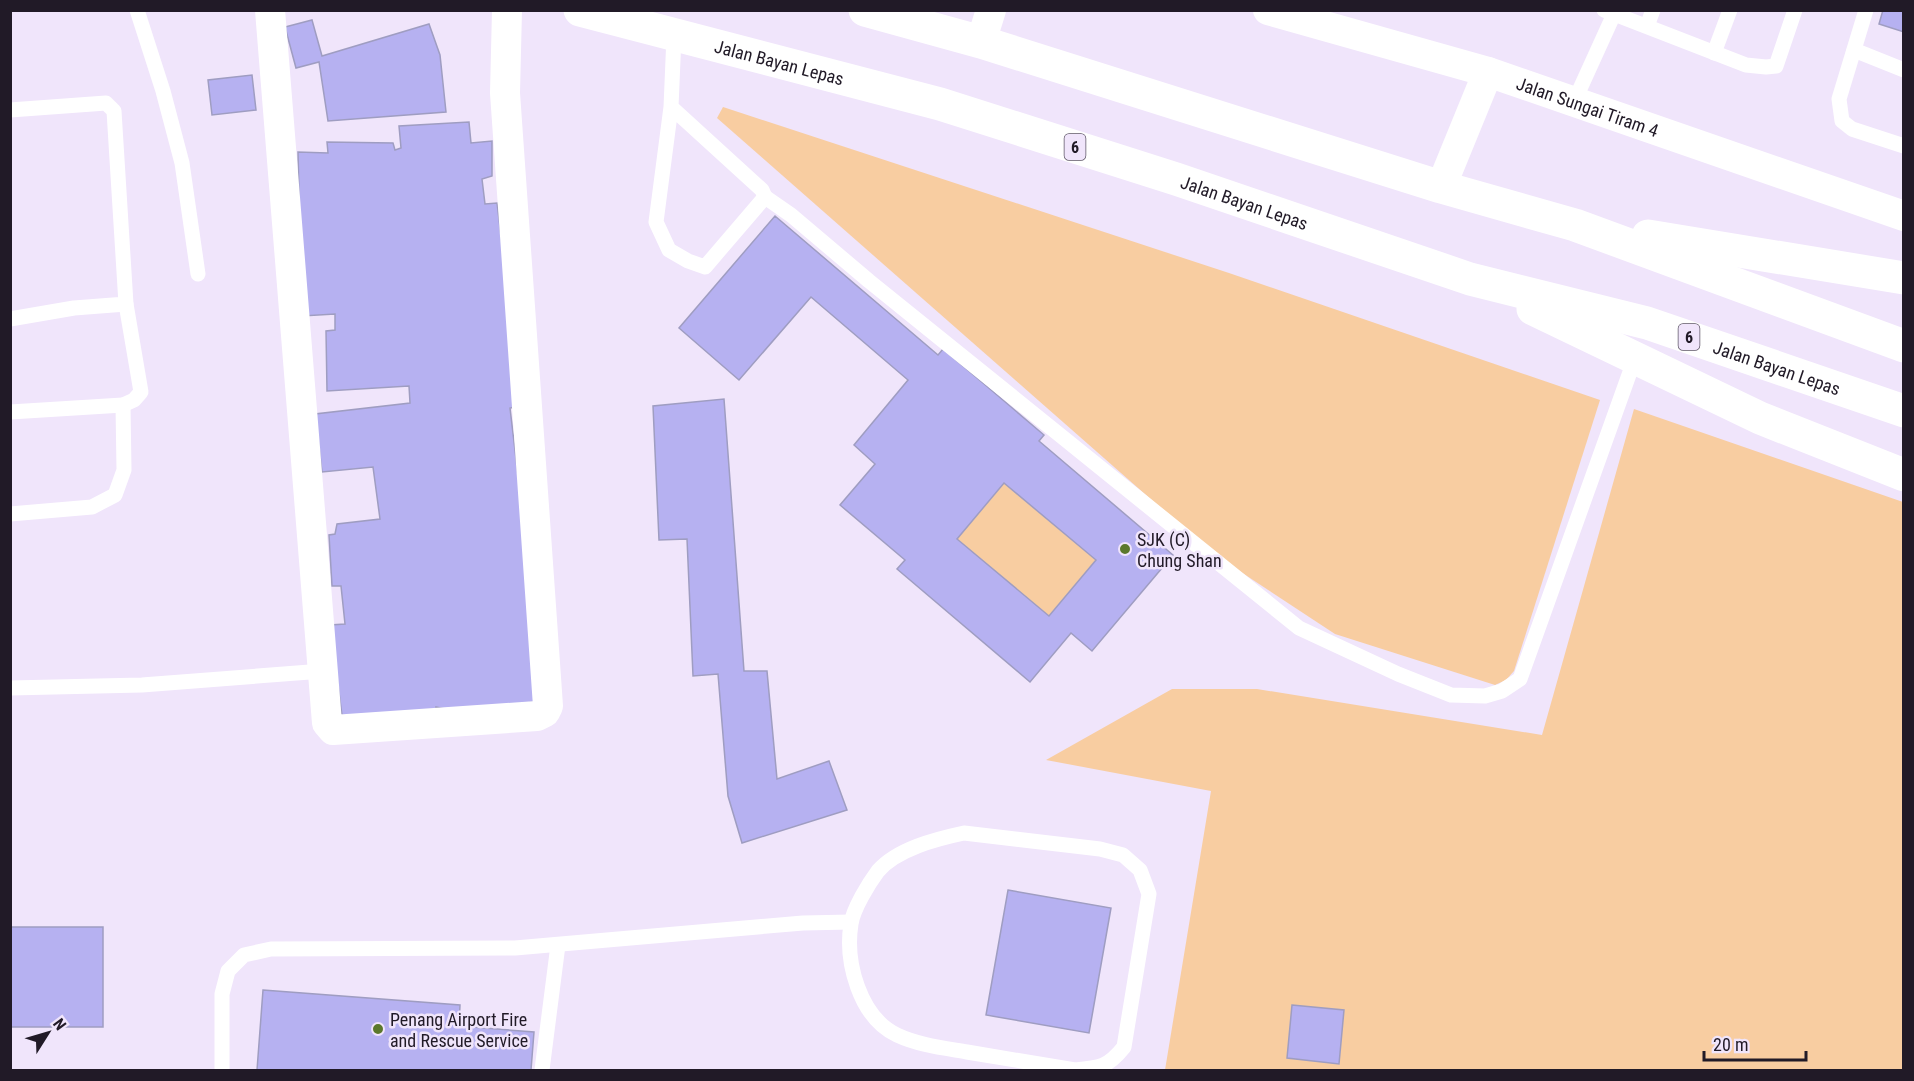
<svg xmlns="http://www.w3.org/2000/svg" width="1914" height="1081" font-family="'Roboto Condensed',sans-serif">
  <rect width="100%" height="100%" fill="#f0e5fb"/>
  <g fill="#f8cda1">
    <path d="M723,107L1229,273L1600,400L1514,671L1506,680L1495,685L1335,634L1212,553L717,118Z"/>
    <path d="M1634,409L1903,502V1070H1165L1211,791L1046,760L1172,689H1257L1542,735Z"/>
    <path d="M1004,483L1096,560L1049,616L957,539Z"/>
  </g>
  <g fill="#b6b1f1" stroke="#9f9dc1" stroke-width="1.5" fill-rule="evenodd">
    <path d="M1883,10H1904V32L1879,24Z"/>
    <path d="M312,20L322,56L429,24L440,55L446,112L328,121L319,62L296,68L285,27Z"/>
    <path d="M252,75L256,110L212,115L208,80Z"/>
    <path d="M469,122L471,143L492,141V176L482,179L485,204L497,203L522,406L510,408L540,661L535,702L454,711L436,707V717L342,715L330,625L345,624L341,586H332L329,535L335,534L337,524L380,519L373,467L322,472L315,414L410,403L409,386L327,391L326,331L335,330V314L302,316L298,152L328,153L327,142L393,143L395,150L401,148L399,126Z"/>
    <path d="M775,216L938,355L943,349L1044,435L1039,441L1173,555L1092,651L1071,633L1030,682L897,569L905,560L840,505L875,464L854,445L908,380L811,297L739,380L679,328ZM1004,483L1096,560L1049,616L957,539Z"/>
    <path d="M724,399L744,671H767L777,779L829,761L847,810L742,843L728,796L718,674L693,676L687,539L659,540L653,406Z"/>
    <path d="M1008,890L1111,908L1089,1033L986,1015Z"/>
    <rect x="10" y="927" width="93" height="100"/>
    <path d="M263,990L460,1005L459,1026L534,1032L531,1070H257Z"/>
    <path d="M1292,1005L1344,1010L1339,1064L1287,1058Z"/>
  </g>
  <g fill="none" stroke-linecap="round" stroke-linejoin="round">
    <g stroke="#fff" stroke-width="15">
      <path d="M137,10L163,91L182,163L198,274"/>
      <path d="M1604,10L1746,65L1766,67L1776,66L1795,10"/>
      <path d="M1866,10L1839,99L1842,121L1852,129L1904,146"/>
      <path d="M1647,26L1653,10"/>
      <path d="M1854,50L1904,70"/>
      <path d="M1714,53L1730,10"/>
      <path d="M1574,102L1614,14"/>
      <path d="M671,107L762,190L765,197L705,267L688,261L669,250L656,222L671,107L674,36"/>
      <path d="M10,110L106,103L114,111L126,304L74,308L10,319"/>
      <path d="M765,197L791,215L869,281L1299,628L1398,674L1451,695L1485,696L1502,691L1520,679L1635,358"/>
      <path d="M123,405L134,400L141,392L126,304"/>
      <path d="M10,412L123,405L124,470L115,495L92,507L10,514"/>
      <path d="M10,688L142,685L323,671"/>
      <path d="M964,833L1100,849L1123,855L1140,870L1149,894L1124,1047C1108,1067 1100,1068 1075,1070C1039,1064 1003,1058 967,1052C944,1048 918,1045 897,1035C859,1017 845,961 851,924C853,909 869,883 878,871C897,849 936,839 964,833Z"/>
      <path d="M222,1070V994L228,971L244,955L271,949L515,948L803,923L851,922"/>
      <path d="M542,1070L558,945"/>
    </g>
    <g stroke="#fff" stroke-width="30">
      <path d="M270,10L327,723L333,730L537,716L545,712L548,706L505,93L507,10"/>
      <path id="s1" d="M1268,10L1488,72L1904,216"/>
      <path d="M981,42L991,10"/>
      <path d="M1441,187L1488,72"/>
    </g>
    <g stroke="#fff" stroke-width="33">
      <path id="s2" d="M580,10L940,104L1176,179L1470,279L1647,323L1904,411"/>
      <path d="M865,10L981,42L1441,187L1575,225L1904,346"/>
      <path d="M1648,236L1904,278"/>
      <path d="M1533,309L1760,418L1904,475"/>
    </g>
  </g>
  <g fill="#5b782c" stroke="#f0e5fb" stroke-width="2">
    <circle cx="1125" cy="549" r="6"/>
    <circle cx="378" cy="1029" r="6"/>
  </g>
  <g text-anchor="middle" dominant-baseline="central" stroke-width="5" stroke-linejoin="round" paint-order="stroke">
    <g fill="#f0e5fb" stroke="#5f5767" stroke-width="1.5">
      <rect x="1064.5" y="134" width="21" height="26" rx="4.5"/>
      <rect x="1678.5" y="324" width="21" height="26" rx="4.5"/>
    </g>
    <g font-size="16" font-weight="bold" fill="#211a27">
      <text x="1075" y="147">6</text>
      <text x="1689" y="337">6</text>
    </g>
    <g font-size="18" fill="#211a27" stroke="#f0e5fb">
      <text stroke="none"><textPath href="#s2" startOffset="206">Jalan Bayan Lepas</textPath></text>
      <text stroke="none"><textPath href="#s1" startOffset="334">Jalan Sungai Tiram 4</textPath></text>
      <text stroke="none"><textPath href="#s2" startOffset="692">Jalan Bayan Lepas</textPath></text>
      <text stroke="none"><textPath href="#s2" startOffset="1250">Jalan Bayan Lepas</textPath></text>
    </g>
    <g font-size="18" fill="#211a27" stroke="#f0e5fb" text-anchor="start">
      <text x="1137" y="539">SJK (C)<tspan x="1137" dy="21">Chung Shan</tspan></text>
      <text x="390" y="1019">Penang Airport Fire<tspan x="390" dy="21">and Rescue Service</tspan></text>
    </g>
  </g>
  <rect width="1914" height="1081" fill="none" stroke="#211a27" stroke-width="24"/>
  <g transform="translate(48 1033) rotate(53)" stroke="#f0e5fb" stroke-width="4.5" paint-order="stroke">
  <path d="M0-4.5L10 22L0 15L-10 22Z" fill="#211a27"/>
  <text y="-9" font-size="16" font-weight="bold" text-anchor="middle" fill="#211a27">N</text>
  </g>
  <path d="M1704 1051v9h102v-9" fill="none" stroke="#211a27" stroke-width="3"/>
  <text x="1713" y="1051" font-size="18" fill="#211a27" stroke="#f0e5fb" stroke-width="4.5" paint-order="stroke">20 m</text>
</svg>
